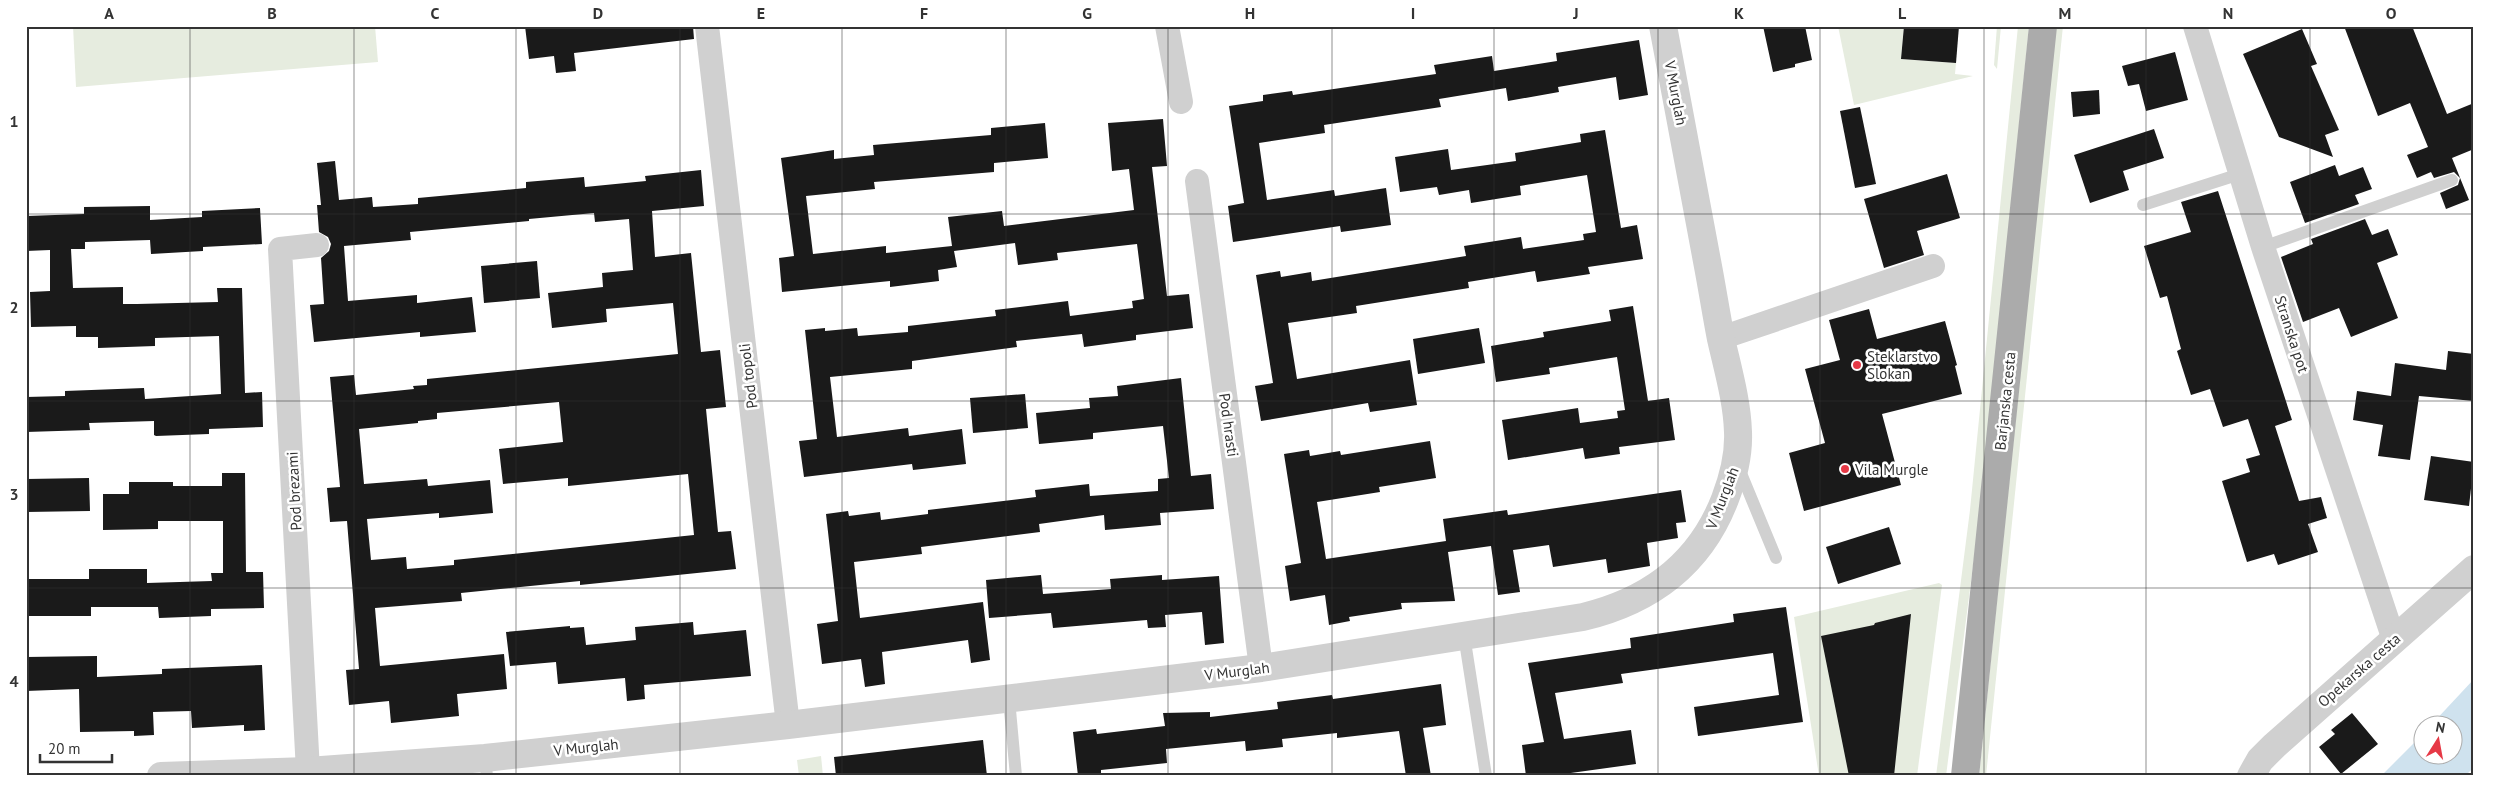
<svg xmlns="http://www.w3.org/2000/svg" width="2500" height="802" font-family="'PT Sans',sans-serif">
  <rect width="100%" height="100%" fill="#fff"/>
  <g fill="#e6ecdf">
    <path d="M73,26H375L378,62L76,87Z"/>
    <path d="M1838,26H1904L1901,59L1956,63L1955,74L1973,76L1854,105Z"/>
    <path d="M1997,26H2001L1997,69L1994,65Z"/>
    <path d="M2018,26H2029L1980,511L1946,776H1936L1970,510Z"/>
    <path d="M2056,26H2063L1986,776H1979Z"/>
    <path d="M1939,583L1942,585L1917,776H1819L1794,617Z"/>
    <path d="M821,756L823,776H799L797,760Z"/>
  </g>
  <path fill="#cfe2ee" d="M2474,679V767L2465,776H2381L2422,735V754H2452V724H2432Z"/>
  <g fill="#1a1a1a" fill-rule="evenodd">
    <path d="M525,26H693L694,39L574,53L576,71L556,73L554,56L529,59Z"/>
    <path d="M1763,26H1805L1812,60L1795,64V67L1773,72Z"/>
    <path d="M1904,26H1959L1956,63L1901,59Z"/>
    <path d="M2344,26H2412L2447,114L2474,103V149L2452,158L2469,200L2446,209L2440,193L2458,185L2460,178L2454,172L2434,178L2431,172L2417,178L2407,155L2428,147L2410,103L2378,116Z"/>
    <path d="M2302,29L2317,64L2311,66L2339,130L2325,135L2333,157L2279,137L2243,54Z"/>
    <path d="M1639,40L1648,95L1619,100L1616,77L1558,87L1559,92L1508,101L1506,88L1439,99L1441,107L1324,125L1325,133L1259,143L1267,200L1334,190L1335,196L1386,188L1391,225L1341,232L1340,226L1233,242L1228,206L1244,203L1229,106L1263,101V95L1292,91L1293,95L1436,74L1434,65L1492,56L1494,71L1557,61L1556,53Z"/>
    <path d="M2175,52L2188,100L2146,111L2139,84L2128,86L2122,66Z"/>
    <path d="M2099,90L2100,114L2073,117L2071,92Z"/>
    <path d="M1860,107L1876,184L1855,188L1840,111Z"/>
    <path d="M1163,119L1167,166L1152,167L1167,296L1189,294L1193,328L1136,335V340L1084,347L1082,334L1016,341L1017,347L912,361V369L830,377L837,437L908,428L909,436L962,429L966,464L913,470L912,464L804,477L799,441L817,439L805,330L825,328V331L857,328L858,336L908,332V326L996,316L995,310L1068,301L1070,316L1133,308L1132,301L1144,299L1137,244L1057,253L1058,260L1018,265L1015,243L954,251L957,267L938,270L939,281L890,287V281L782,292L779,258L794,256L781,158L834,150V159L874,155L873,145L991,135V128L1045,123L1048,158L994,163V172L874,182L875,189L806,196L813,254L886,246V253L952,246L948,217L1002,211L1004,226L1134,210L1129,169L1112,171L1108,123Z"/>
    <path d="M2154,129L2164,158L2123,171L2129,190L2090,203L2074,155Z"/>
    <path d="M1605,130L1621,228L1637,225L1643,259L1588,267L1590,274L1537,282L1535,271L1468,282L1469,288L1356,306L1357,313L1288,323L1297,379L1410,360L1417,405L1370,412L1368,403L1261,421L1255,386L1273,383L1256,275L1280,271L1281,277L1311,272L1312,281L1466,256L1464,246L1521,237L1523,249L1584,240L1583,234L1596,232L1587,175L1520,186L1521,195L1471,203L1469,190L1439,195L1437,187L1400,192L1395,157L1448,149L1451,170L1516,161L1515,153L1581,142L1580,134Z"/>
    <path d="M335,161L339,200L372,197L373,207L418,204V198L526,188V182L584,177L585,187L646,181L645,176L701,170L704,206L652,211L655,257L691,253L701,352L720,350L726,407L706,409L718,532L731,531L736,569L580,585V581L461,593L462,601L375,608L380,666L504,654L507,689L457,694L459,716L391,723L389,701L349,705L346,670L359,669L347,521L330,522L327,488L340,487L330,377L354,375L356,395L414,389L413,386L427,385V379L678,354L673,303L606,309L607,322L552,328L548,293L603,287L602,273L633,270L629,219L595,222L594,213L529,219V221L410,232L411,240L344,246L348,301L417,295V303L472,297L476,332L420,337V332L314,342L310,305L324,304L321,258L329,251L331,244L328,237L319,232L317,205H321L317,163ZM559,402L563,442L499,449L503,484L568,478V486L688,474L694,535L454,560V565L407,569L406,557L371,560L367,519L439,513V518L493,513L490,480L428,486L427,479L364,484L359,429L418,423V421L437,419V413Z"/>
    <path d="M2335,165L2339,176L2363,167L2372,189L2355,195L2359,204L2305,223L2290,182Z"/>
    <path d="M1947,174L1960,218L1917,231L1924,255L1884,268L1864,199Z"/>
    <path d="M2218,191L2292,420L2275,426L2299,501L2321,497L2327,518L2308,524L2318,552L2278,565L2274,554L2247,562L2222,481L2250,472L2246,459L2260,455L2248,419L2223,427L2210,389L2191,395L2177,351L2181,349L2167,296L2160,298L2144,246L2191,232L2181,202Z"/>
    <path d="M150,206V220L202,217V211L260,208L262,244L203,247V251L151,254L150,240L85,242V249H71L73,288L123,287V304H137L218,302L217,288H242L245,393L262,392L263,427L209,429V434L156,436L154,435V421L89,423L90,430L26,432V397L65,396V391L144,388L145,399L221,394L219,336L155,338V346L98,348V337H76V326L31,327L30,292L50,291V250L26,251V216L84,214V207Z"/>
    <path d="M2365,219L2372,235L2388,229L2398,255L2377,263L2398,318L2351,337L2339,308L2303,322L2281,257L2313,244L2311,239Z"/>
    <path d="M537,261L540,298L484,303L481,266Z"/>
    <path d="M1633,306L1648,401L1669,398L1675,440L1619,447L1620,454L1585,459L1583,448L1508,460L1502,420L1578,408L1580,423L1618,418L1617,411L1625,410L1617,357L1549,368L1550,374L1496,382L1491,346L1544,337L1543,332L1611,321L1609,310Z"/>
    <path d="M1869,309L1877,339L1945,321L1957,365L1955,366L1962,394L1882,414L1901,485L1804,511L1789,453L1825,443L1805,369L1840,360L1829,320Z"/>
    <path d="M1479,328L1485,363L1418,374L1413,339Z"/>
    <path d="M2448,351L2474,354V401L2419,396L2410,460L2378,456L2383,425L2353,420L2357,391L2391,396L2395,363L2446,370Z"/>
    <path d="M1181,378L1191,476L1211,474L1214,509L1160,513L1161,525L1105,530L1104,515L1039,524L1040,532L921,547L922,554L854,562L860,618L983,602L990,660L971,663L968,640L882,652L885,684L865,687L861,659L822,664L817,624L838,621L826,514L848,511L849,516L880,512L881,520L928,514V510L1036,497L1035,490L1089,484L1090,496L1158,491V479L1169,478L1163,426L1093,433V439L1039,444L1036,413L1090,408L1089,398L1118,396L1117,386Z"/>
    <path d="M1025,394L1028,428L973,433L970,398Z"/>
    <path d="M1430,441L1436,478L1379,487L1380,492L1317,502L1326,559L1446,541L1443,519L1507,510L1508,515L1681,490L1686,522L1676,523L1678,538L1647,543L1650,566L1608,573L1606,559L1553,567L1549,545L1513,550L1520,592L1498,595L1491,546L1448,552L1455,601L1401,603L1402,609L1349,617L1350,621L1329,625L1325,595L1290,601L1285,566L1301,563L1284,454L1309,450L1310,456L1340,451L1341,455Z"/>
    <path d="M2431,456L2474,462L2469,506L2424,500Z"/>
    <path d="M222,473H245L246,572H263L264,608L211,609V616L159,618L158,607H91V616H26V579H89V569H147V583L212,581L211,573H223V521H158V529L103,530V494H129V482H173V486H222Z"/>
    <path d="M89,478L90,511L26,512V479Z"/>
    <path d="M1889,527L1901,564L1838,584L1826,547Z"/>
    <path d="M1041,575L1043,594L1111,589L1110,579L1162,575V580L1219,576L1224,643L1205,645L1202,612L1165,615L1166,627L1148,628L1147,620L1053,628L1051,613L989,618L986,580Z"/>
    <path d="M1786,607L1803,722L1698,736L1694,707L1779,695L1773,653L1621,674L1623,683L1555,693L1564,739L1631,730L1636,764L1549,776H1526L1522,745L1544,742L1528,663L1631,648L1630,638L1734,622L1733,614Z"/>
    <path d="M1911,614L1894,776H1849L1821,636L1874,625L1875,623Z"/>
    <path d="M693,622L694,635L746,630L751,676L644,685L645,699L627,701L625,678L558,684L556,662L510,666L506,632L570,626V628L584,627L586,645L636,640L635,627Z"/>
    <path d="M97,656V677L162,674V669L262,665L265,730L244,731V725L192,728L191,711L153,712L154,735L134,736V731L80,732L79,689L26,691V657Z"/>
    <path d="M1441,684L1446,725L1423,728L1431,776H1406L1399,731L1337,738V733L1282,739L1283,747L1246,751L1245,741L1166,749L1167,763L1101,770V776H1078L1073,732L1096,729L1097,734L1165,726L1163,713L1210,712V717L1278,709L1277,702L1332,695L1333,699Z"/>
    <path d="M2352,713L2378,744L2341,774L2319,747L2335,734L2331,730Z"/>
    <path d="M983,740L987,776H836L834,757Z"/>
  </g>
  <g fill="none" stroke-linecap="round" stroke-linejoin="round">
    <g stroke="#d0d0d0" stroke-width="12">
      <path d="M2143,205L2240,174"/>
      <path d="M2263,247L2452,180"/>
      <path d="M1738,466L1776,558"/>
      <path d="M1464,635L1486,776"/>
      <path d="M1009,699L1016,776"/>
      <path d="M485,758L487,776"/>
    </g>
    <g stroke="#d0d0d0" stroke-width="24">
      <path d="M707,26L788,725"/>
      <path d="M1167,26L1181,102"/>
      <path d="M2195,26L2263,247L2394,640"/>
      <path d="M1197,181L1261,668"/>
      <path d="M1721,338L1933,266"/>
      <path d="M308,771L280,249L317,245"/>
    </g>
    <g stroke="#d0d0d0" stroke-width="28">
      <path d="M161,776L308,771L485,758L788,725L1261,668L1583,617C1650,601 1700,564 1725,499C1733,478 1739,455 1738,432C1737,401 1728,370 1721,339C1716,313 1712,287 1707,261C1692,183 1678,104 1663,26"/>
      <path d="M2251,776L2260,760L2274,746L2474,569"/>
    </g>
    <path stroke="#ababab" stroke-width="28" d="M1965,776L2043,26"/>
  </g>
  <path fill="none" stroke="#333" stroke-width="1" stroke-opacity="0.55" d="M190,26V776M354,26V776M516,26V776M680,26V776M842,26V776M1006,26V776M1168,26V776M1332,26V776M1494,26V776M1658,26V776M1820,26V776M1984,26V776M2146,26V776M2310,26V776M26,214H2474M26,401H2474M26,588H2474"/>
  <g fill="#e63946" stroke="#fff" stroke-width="2">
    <circle cx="1857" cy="365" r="5"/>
    <circle cx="1845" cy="469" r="5"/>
  </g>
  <g text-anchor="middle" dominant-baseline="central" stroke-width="5" stroke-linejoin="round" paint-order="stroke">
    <g font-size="15" fill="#333" stroke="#fff">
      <text transform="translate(1676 93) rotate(79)">V Murglah</text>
      <text transform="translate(2292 334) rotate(72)">Stranska pot</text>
      <text transform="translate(748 376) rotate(-97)">Pod topoli</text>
      <text transform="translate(2005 401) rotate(-84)">Barjanska cesta</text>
      <text transform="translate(1229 425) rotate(82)">Pod hrasti</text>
      <text transform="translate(294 491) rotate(-93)">Pod brezami</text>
      <text transform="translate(1722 498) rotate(-69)">V Murglah</text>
      <text transform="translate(2359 670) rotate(-41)">Opekarska cesta</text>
      <text transform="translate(1237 671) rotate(-7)">V Murglah</text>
      <text transform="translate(586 747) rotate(-6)">V Murglah</text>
    </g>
    <g font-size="15" fill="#333" stroke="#fff" text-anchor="start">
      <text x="1867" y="356">Steklarstvo<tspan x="1867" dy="17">Slokan</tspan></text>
      <text x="1855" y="469">Vila Murgle</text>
    </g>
  </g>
  <rect width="2500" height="802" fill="none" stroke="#ffffff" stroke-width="55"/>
  <g transform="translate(2438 740) rotate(11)"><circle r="24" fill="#ffffff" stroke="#adadad"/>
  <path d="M0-4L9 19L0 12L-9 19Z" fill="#e63946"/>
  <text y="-8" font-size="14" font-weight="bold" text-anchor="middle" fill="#333333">N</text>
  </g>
  <path d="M40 754v8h72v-8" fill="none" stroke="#333333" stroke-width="2.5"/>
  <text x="48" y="754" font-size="15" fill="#333333" stroke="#ffffff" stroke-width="4" paint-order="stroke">20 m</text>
  <rect x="28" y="28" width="2444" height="746" fill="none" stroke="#333" stroke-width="2"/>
  <g font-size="16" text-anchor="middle" font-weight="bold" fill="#333">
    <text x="109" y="19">A</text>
    <text x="272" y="19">B</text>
    <text x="435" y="19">C</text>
    <text x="598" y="19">D</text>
    <text x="761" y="19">E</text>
    <text x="924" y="19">F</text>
    <text x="1087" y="19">G</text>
    <text x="1250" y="19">H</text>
    <text x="1413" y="19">I</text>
    <text x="1576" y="19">J</text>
    <text x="1739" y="19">K</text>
    <text x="1902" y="19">L</text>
    <text x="2065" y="19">M</text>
    <text x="2228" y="19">N</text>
    <text x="2391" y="19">O</text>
    <text x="14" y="127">1</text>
    <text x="14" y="313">2</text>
    <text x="14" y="500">3</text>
    <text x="14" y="687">4</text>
  </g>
</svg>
